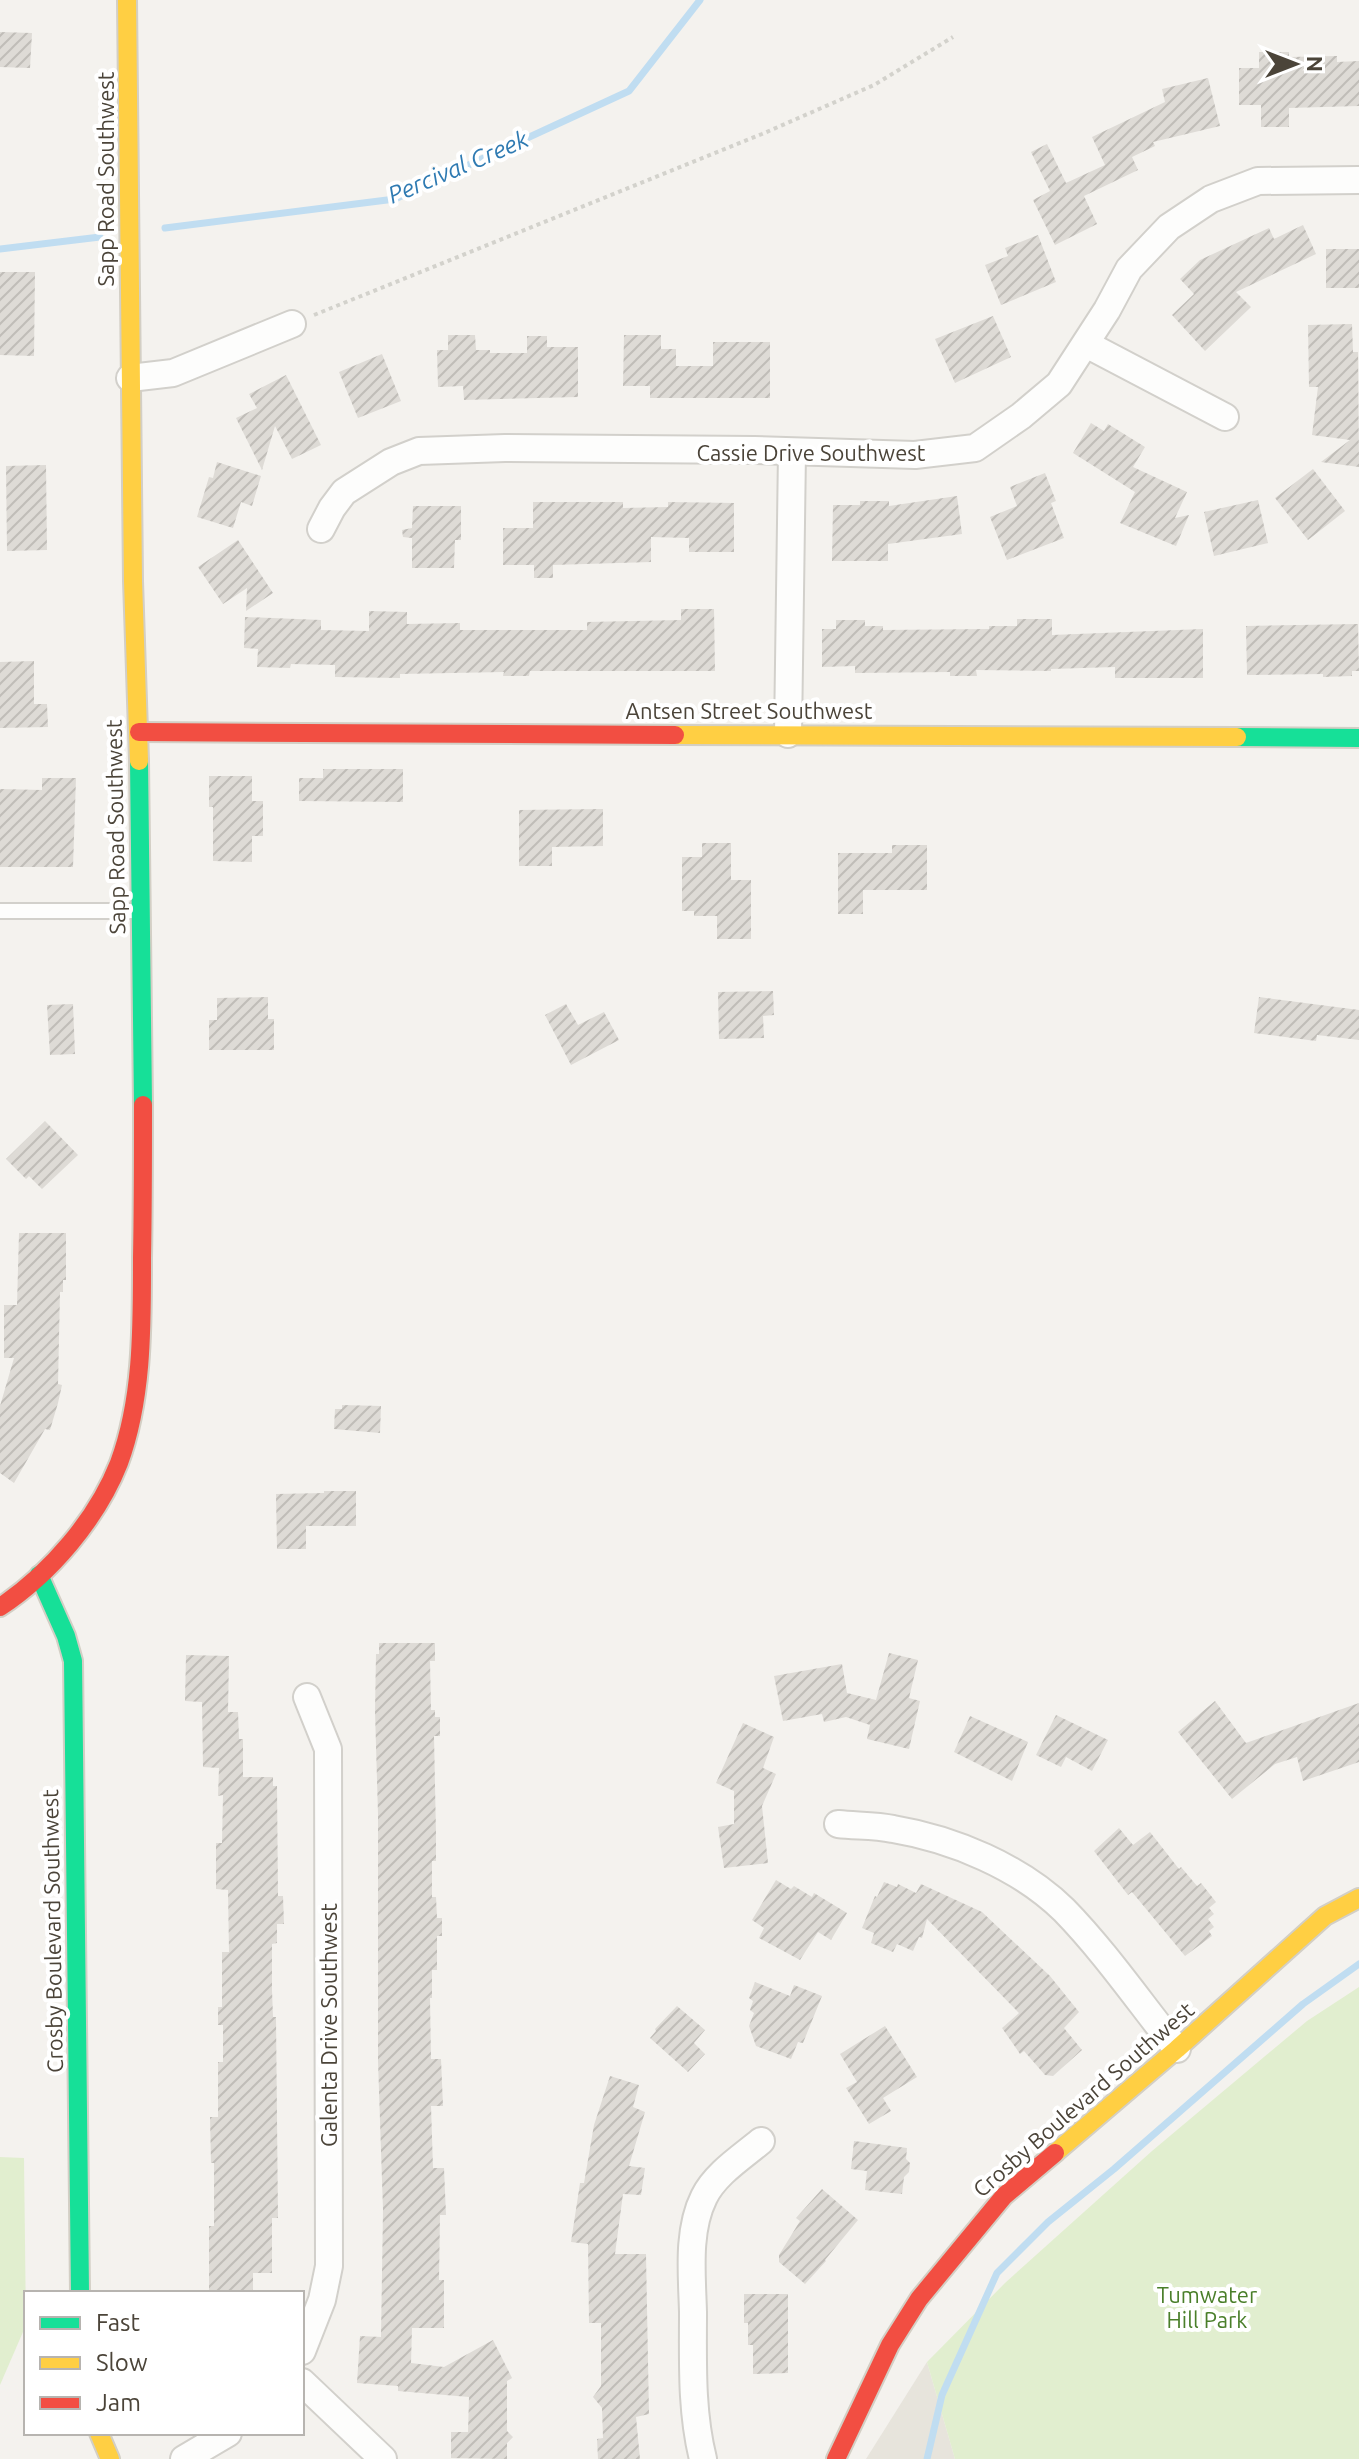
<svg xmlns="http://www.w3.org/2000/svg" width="1359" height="2459" font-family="Ubuntu,sans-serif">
  <defs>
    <pattern id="building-hatch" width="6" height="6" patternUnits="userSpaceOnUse" patternTransform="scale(2)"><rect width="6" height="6" fill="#dedbd6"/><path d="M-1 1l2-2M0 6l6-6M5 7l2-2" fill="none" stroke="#c0bdb8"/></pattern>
  </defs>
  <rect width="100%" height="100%" fill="#f4f2ee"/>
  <path fill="#e7e4dc" d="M927,2362L955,2459H866Z"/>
  <g fill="#e1eecf">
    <path d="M1359,1987V2459H955L927,2362L1005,2283L1152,2151L1307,2021Z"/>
    <path d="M0,2157L24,2158L26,2325L0,2385Z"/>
  </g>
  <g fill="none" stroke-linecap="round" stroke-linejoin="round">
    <g stroke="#c0ddf1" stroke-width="7">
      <path d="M165,228L395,199L629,91L700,0"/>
      <path d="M0,249L100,237"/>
      <path d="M927,2459L942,2395L997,2273L1048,2222L1114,2169L1303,2004L1359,1964"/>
    </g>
  </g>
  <g fill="url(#building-hatch)">
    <path d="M0,32L32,33L30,68L0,67Z"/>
    <path d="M1259,52H1289V57L1337,56V62L1359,61V106L1289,108V127H1261V105H1239V68H1259Z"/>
    <path d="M1208,78L1220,126L1153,142L1155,146L1132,157L1138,170L1084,196L1097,224L1055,245L1033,200L1050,191L1031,152L1047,144L1066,183L1105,165L1092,137L1165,102L1162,89Z"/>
    <path d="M1303,225L1316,254L1236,292L1251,307L1205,351L1172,315L1194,294L1180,279L1200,260L1269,228L1274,239Z"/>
    <path d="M1038,235L1056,282L1001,305L985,265L1008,256L1005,248Z"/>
    <rect x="1326" y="249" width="33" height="39"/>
    <path d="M0,272H35L34,356L0,355Z"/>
    <path d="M993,316L1011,357L955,383L935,339Z"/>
    <path d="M1352,324L1353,352H1358L1359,467L1321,462L1350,440L1312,435L1318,387H1309L1308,325Z"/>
    <path d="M448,335H475L476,350H490V353H527V336H547V347H578V397L464,400L463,386L438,387L437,350H448Z"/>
    <path d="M624,335H661V349H676V366H713V342H770V398H650V386H623Z"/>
    <path d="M382,354L401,401L358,418L339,372Z"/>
    <path d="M286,375L321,445L292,459L275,426L262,470L236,418L257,408L249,394Z"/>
    <path d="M1091,423L1104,431L1108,424L1145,447L1133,467L1187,492L1175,518L1189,515L1176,546L1120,523L1135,492L1073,453Z"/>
    <path d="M217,462L261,476L252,506L241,502L233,528L197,517L209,477L213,478Z"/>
    <path d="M46,465L47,550L7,551L6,466Z"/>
    <path d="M1313,469L1345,511L1308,540L1275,498Z"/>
    <path d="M1045,473L1056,501L1051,503L1064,538L1007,560L990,517L1017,506L1010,487Z"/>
    <path d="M957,496L962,534L888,544V561H832L833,505H860V501H889V506Z"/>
    <path d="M1258,500L1268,543L1214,556L1204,512Z"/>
    <path d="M533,502H623V508L668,507V502L734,503V552H689V538L651,537V562L553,565V578H534V565H503V528H533Z"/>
    <path d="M413,506H461V540H455L454,568H412V538L403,537L402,530L412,528Z"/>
    <path d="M238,540L273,593L246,611L247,588L223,604L198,567Z"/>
    <path d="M681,609H714L715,671H530L529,676H503L504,672L400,674V678L335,677V665L291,664L290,668L257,667L258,649L244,648L245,617L321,620V630L369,631V611L407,612V624L460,623V630H587V622L681,620Z"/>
    <path d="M1017,619H1052V635L1203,629V678H1115V667L1051,669V671L976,670L977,676H950V672L855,673V666L822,667V629H836V620H865V626H883V630L989,629V626H1017Z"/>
    <path d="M1358,624L1359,671H1352V676L1323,677V674L1247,675L1246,626Z"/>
    <path d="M34,661V704H47L48,727L0,728V662Z"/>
    <path d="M323,769H403V802L299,801V778H323Z"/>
    <path d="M209,776H252V801H263V836H252V862L213,861V807H209Z"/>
    <path d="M42,778H76L73,867H0V789L42,790Z"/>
    <path d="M603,809V846L552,847V866H519V810Z"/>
    <path d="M702,843H731V880H751V939H717V916H694V911H682V857H702Z"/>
    <path d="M892,845H927V890H863V914H838V853H892Z"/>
    <path d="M773,991L774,1015L763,1016L764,1038L719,1039L718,992Z"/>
    <path d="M268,997V1019H274V1050H209V1020H217V998Z"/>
    <path d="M1259,997L1359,1010V1040L1317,1035L1316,1041L1254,1033Z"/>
    <path d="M73,1004L75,1054L50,1055L47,1005Z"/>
    <path d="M566,1004L578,1025L604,1012L619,1040L571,1065L545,1015Z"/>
    <path d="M45,1121L78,1155L42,1189L29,1176L26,1179L6,1159Z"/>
    <path d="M19,1233H66V1280H63V1292H60L58,1384L62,1385L58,1403L50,1430L45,1429L14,1483L0,1473V1406L14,1358H4V1305H17Z"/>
    <path d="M342,1405L381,1406L380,1433L334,1429L335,1409H342Z"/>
    <path d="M324,1491H356V1526H306V1549H277L276,1494L324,1493Z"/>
    <path d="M379,1643H435V1661H430L431,1710H435V1717H440V1736H434L436,1834V1861H432V1897H436L437,1918H442V1936H437V1970H432V1998H430L431,2059H441L443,2106H431L433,2168H444L446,2215H440L439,2280H444V2328H412L411,2363L444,2367L493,2340L512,2378L507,2381V2431L513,2437L507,2443V2459L451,2458V2432H468L469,2397L398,2391V2386L357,2383L360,2336L381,2337L383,2210L378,2061V1814L375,1711L376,1654H379Z"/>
    <path d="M889,1653L918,1660L909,1698L920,1701L909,1749L867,1739L870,1725L846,1717L824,1722L822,1714L783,1721L774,1676L842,1664L847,1693L876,1700Z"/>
    <path d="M186,1655L229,1656L228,1712H238L239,1739H243V1777H273V1786H277L278,1896H283L284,1924H277V1943L272,1944V1990L273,2017H276L278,2218H272V2273H253V2293H209V2226H214V2163H211L210,2117H218V2062H223V2025H218V2007H222V1952H229L228,1890L216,1889V1843H222L223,1795L218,1796L219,1768L203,1767L202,1702L185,1701Z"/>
    <path d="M1215,1701L1246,1743L1359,1703V1762L1303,1781L1297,1757L1275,1764L1232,1799L1178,1732Z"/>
    <path d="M1056,1715L1108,1740L1092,1771L1066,1757L1061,1767L1036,1755Z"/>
    <path d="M970,1716L1028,1742L1012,1781L954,1752Z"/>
    <path d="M743,1723L774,1737L763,1768L776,1774L762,1806L768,1863L724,1868L718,1827L734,1824V1791L716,1783Z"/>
    <path d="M1119,1828L1133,1845L1150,1832L1179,1869L1181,1867L1197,1886L1201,1883L1216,1902L1209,1908L1214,1914L1208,1919L1214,1927L1209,1931L1212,1936L1185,1956L1132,1892L1128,1895L1094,1851Z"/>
    <path d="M776,1880L791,1889L794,1886L812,1897L814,1893L847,1913L831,1940L818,1932L800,1960L759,1938L764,1928L752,1920Z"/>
    <path d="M884,1882L897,1887L898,1884L916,1893L921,1884L982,1912L1050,1976L1079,2012L1064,2028L1082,2050L1053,2076L1045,2075L1024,2051L1020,2054L1002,2028L1019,2013L927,1919L922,1938L919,1937L913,1951L897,1944L893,1952L871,1943L874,1933L862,1928L875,1896L877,1897Z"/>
    <path d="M755,1982L790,1996L794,1985L822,1996L803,2043L798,2042L791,2059L756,2046L749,2026L754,2013L750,2010L753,2001L749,1998Z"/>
    <path d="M677,2006L705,2030L694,2043L705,2054L688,2072L650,2038L656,2031L655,2029Z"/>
    <path d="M885,2026L917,2077L883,2098L891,2111L869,2124L846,2088L857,2082L840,2054Z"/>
    <path d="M610,2076L639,2085L633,2107L645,2112L629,2166L645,2168L641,2195L623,2194L615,2254H646L649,2414L636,2417L640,2459H598L597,2439L603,2438L602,2408L593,2397L601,2386V2323H589L588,2244L571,2242L580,2183H584L594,2125Z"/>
    <path d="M854,2141L907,2148L906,2159L910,2163L909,2172L904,2177L902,2194L865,2190L867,2171L851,2169Z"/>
    <path d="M822,2189L858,2220L825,2260L826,2261L805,2284L779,2262V2255L800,2221L796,2218Z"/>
    <path d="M744,2294H788V2373L753,2374V2345H748V2323H744Z"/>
  </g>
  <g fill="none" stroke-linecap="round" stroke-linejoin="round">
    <defs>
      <path id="lane" d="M0,911H140"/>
      <g id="street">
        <path d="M1086,344L1225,417"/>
        <path d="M130,378L173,373L292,324"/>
        <path d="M321,529L332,508L344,492L391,462L419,451L505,448L754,450L915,455L975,448L1021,416L1059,384L1107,310L1129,269L1169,227L1211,199L1258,181L1359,180"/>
        <path d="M788,734L792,452"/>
        <path d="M838,1824C856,1826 875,1825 893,1829C953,1839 1020,1867 1064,1910C1105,1952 1140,2003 1177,2049"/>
        <path d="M302,2351L322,2300L329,2266L328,1749L307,1697"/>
        <path d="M302,2382L383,2459"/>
        <path d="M184,2459L228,2433"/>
        <path d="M703,2459C691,2411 693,2362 693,2312C692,2275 687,2231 704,2197C715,2174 742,2157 761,2141"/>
      </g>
      <g id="fast">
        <path d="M1237,737L1359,738"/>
        <path d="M139,761L143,1105"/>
        <path d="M39,1575L66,1636L73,1661L80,2293"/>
      </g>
      <g id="slow">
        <path d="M127,0L133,581L139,761"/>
        <path d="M675,735L1237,737"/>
        <path d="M1055,2153L1177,2049L1325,1916L1359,1898"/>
        <path d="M99,2433L110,2459"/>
      </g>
      <g id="jam">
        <path d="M139,732L675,735"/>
        <path d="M0,1607C50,1574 97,1519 119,1463C143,1398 142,1325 142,1258C143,1207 143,1156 143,1105"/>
        <path d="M836,2459L890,2345L919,2299L1004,2196L1055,2153"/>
      </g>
    </defs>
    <use href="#lane" stroke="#d2d0cb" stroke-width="18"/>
    <use href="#street" stroke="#d2d0cb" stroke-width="30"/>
    <use href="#fast" stroke="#d3cfc5" stroke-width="22"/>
    <use href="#slow" stroke="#d3cfc5" stroke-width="22"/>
    <use href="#jam" stroke="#d3cfc5" stroke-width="22"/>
    <path stroke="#d3d2cc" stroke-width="4" stroke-dasharray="4 4" stroke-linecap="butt" d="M314,315L762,134L874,85L953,37"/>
    <use href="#lane" stroke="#fdfdfc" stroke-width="14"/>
    <use href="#street" stroke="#fdfdfc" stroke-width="26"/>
    <use href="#fast" stroke="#16e098" stroke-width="18"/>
    <use href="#slow" stroke="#ffcf43" stroke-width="18"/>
    <use href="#jam" stroke="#f24e42" stroke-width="18"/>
  </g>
  <g text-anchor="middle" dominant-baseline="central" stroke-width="8" stroke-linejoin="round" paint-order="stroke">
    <g font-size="22" fill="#4b4439" stroke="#fff">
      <text transform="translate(105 179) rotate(-90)">Sapp Road Southwest</text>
      <text x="811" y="452">Cassie Drive Southwest</text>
      <text x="749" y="710">Antsen Street Southwest</text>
      <text transform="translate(115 827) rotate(-91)">Sapp Road Southwest</text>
      <text transform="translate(52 1931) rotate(-91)">Crosby Boulevard Southwest</text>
      <text transform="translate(328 2025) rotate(-90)">Galenta Drive Southwest</text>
      <text transform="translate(1083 2099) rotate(-41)">Crosby Boulevard Southwest</text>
    </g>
    <g font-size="22" fill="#4a7f2a" stroke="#fff">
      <text x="1207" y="2294">Tumwater<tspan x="1207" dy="25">Hill Park</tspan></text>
    </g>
    <g font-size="24" font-style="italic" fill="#2e7ab2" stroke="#fff">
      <text transform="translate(458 167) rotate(-23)">Percival Creek</text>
    </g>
  </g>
  <rect x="24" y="2291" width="280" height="144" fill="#ffffff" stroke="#b7b4b0" stroke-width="2"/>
  <rect x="40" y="2317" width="40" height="12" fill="#16e098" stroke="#b7b4b0" stroke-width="2"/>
  <text x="96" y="2331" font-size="24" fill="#4b4439">Fast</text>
  <rect x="40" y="2357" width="40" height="12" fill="#ffcf43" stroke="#b7b4b0" stroke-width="2"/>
  <text x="96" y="2371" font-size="24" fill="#4b4439">Slow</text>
  <rect x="40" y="2397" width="40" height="12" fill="#f24e42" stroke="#b7b4b0" stroke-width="2"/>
  <text x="96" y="2411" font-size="24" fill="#4b4439">Jam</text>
  <g transform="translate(1295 64) rotate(90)" stroke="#ffffff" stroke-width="6" paint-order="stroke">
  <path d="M0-6L14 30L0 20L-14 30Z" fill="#4b4439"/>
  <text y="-12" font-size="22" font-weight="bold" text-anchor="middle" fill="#4b4439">N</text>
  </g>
</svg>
